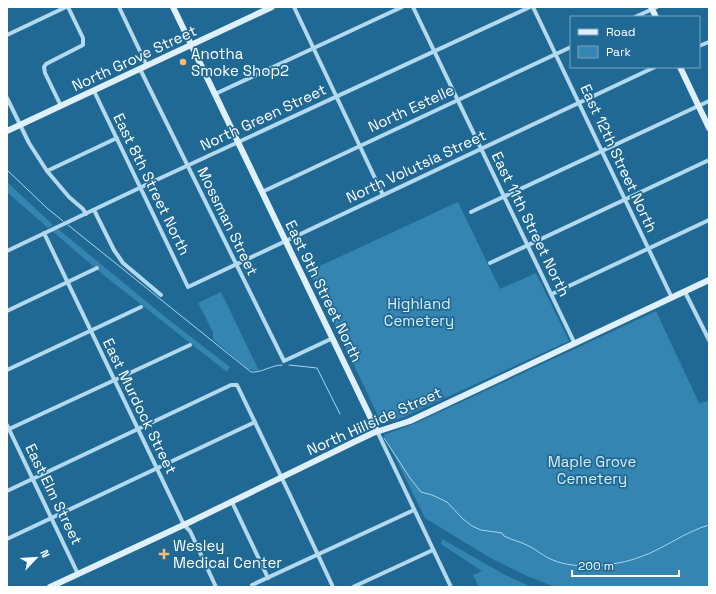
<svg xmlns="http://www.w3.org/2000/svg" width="716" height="594" font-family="'Space Grotesk',sans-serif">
  <rect width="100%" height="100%" fill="#206994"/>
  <g fill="#3485b1">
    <path d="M7,182L53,225L48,228L7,192Z"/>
    <path d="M458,202L500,289L536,273L569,341L404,417L382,424L309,271Z"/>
    <path d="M58,229L169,320L230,367L227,372L106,277L52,231Z"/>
    <path d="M221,292L259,371L248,369L213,339V332L198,303Z"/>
    <path d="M656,311L699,403L709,401V587H555L525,575L487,556L425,518L384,435L416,423Z"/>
    <path d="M442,539L507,576L532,587H479L473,575L482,571L441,544Z"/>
  </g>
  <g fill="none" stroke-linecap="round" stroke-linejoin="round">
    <g stroke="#a6d7ef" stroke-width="1">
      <path d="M7,170L48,209L63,221"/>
      <path d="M68,225L251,372C262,373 271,365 282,365"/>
      <path d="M289,365L317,368L340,414"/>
      <path d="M384,438L410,478L421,492L432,495L447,502L463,519L472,526L481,530L502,533L504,536C512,540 521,542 529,546C537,550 544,557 553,560C575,570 617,566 640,557C664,549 684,532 709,525"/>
    </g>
    <g stroke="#b2d9ee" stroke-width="4">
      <path d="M119,7L147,66"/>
      <path d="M294,7L383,195"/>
      <path d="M413,7L575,344"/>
      <path d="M533,7L672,298"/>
      <path d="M635,17L657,7"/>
      <path d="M7,35L66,7"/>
      <path d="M699,46L709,42"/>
      <path d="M140,69L284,361L333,338"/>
      <path d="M94,91L188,287L655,67"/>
      <path d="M215,94L402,7"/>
      <path d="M7,98L29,143L47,171L69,197L83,209L86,214"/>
      <path d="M61,106L45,73L44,67L46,64L83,45V38L68,7"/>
      <path d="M47,171L117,138"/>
      <path d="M262,192L571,47"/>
      <path d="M94,210L114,250L123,263L161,295"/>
      <path d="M471,212L709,101"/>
      <path d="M44,233L184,525L190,531L216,587"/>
      <path d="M7,251L152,182L530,7"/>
      <path d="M490,263L709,160"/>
      <path d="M685,292L709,340"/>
      <path d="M552,294L709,220"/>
      <path d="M7,311L97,268"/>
      <path d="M7,370L141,307"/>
      <path d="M7,425L78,574"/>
      <path d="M7,430L190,345"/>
      <path d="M377,431L451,587"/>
      <path d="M7,491L231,385H237L289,493L333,587"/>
      <path d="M232,502L268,578"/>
      <path d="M7,539L255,422"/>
      <path d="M252,585L414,510"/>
      <path d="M353,587L433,550"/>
    </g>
    <g stroke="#dff0fa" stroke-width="6">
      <path d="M173,7L377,431"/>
      <path d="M651,7L656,17"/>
      <path d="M680,67L709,128"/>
      <path d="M7,131L272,7"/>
      <path d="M50,587L190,522L356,441L373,433L410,421L709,280"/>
    </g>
  </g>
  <g fill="#fbb973" stroke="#206994" stroke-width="1.5">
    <circle cx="183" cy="62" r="4"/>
    <path d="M162 548h4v4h4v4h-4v4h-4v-4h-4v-4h4z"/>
  </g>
  <g text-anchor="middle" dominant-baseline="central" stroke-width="3.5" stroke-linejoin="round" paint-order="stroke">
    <g font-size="15" fill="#fff" stroke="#206994" text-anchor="start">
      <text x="191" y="53">Anotha<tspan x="191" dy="17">Smoke Shop2</tspan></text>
      <text x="173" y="545">Wesley<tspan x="173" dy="17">Medical Center</tspan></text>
    </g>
    <g font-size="15" fill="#fff" stroke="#206994">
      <text transform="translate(134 58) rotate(-25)">North Grove Street</text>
      <text transform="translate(411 108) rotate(-25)">North Estelle</text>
      <text transform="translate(263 117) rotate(-25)">North Green Street</text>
      <text transform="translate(619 158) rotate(65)">East 12th Street North</text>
      <text transform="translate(416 166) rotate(-25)">North Volutsia Street</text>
      <text transform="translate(152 184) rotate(64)">East 8th Street North</text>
      <text transform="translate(228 221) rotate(64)">Mossman Street</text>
      <text transform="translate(531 224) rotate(64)">East 11th Street North</text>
      <text transform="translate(324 291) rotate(64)">East 9th Street North</text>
      <text transform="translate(140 406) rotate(64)">East Murdock Street</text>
      <text transform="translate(374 421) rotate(-24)">North Hillside Street</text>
      <text transform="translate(54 494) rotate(64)">East Elm Street</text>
    </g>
    <g font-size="15" fill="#d8eefa" stroke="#206994">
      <text x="419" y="303">Highland<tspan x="419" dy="17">Cemetery</tspan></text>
      <text x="592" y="461">Maple Grove<tspan x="592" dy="17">Cemetery</tspan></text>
    </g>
  </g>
  <rect width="716" height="594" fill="none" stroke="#ffffff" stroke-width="16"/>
  <rect x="570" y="16" width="130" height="52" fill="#206994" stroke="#79a5bf"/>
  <rect x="578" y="29" width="20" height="6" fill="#dff0fa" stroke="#79a5bf"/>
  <text x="606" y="36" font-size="12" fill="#ffffff">Road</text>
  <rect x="578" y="46" width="20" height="12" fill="#3485b1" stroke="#79a5bf"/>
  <text x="606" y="56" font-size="12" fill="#ffffff">Park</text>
  <g transform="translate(36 558) rotate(65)" stroke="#206994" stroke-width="3" paint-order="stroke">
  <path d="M0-3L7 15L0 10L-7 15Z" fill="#ffffff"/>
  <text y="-6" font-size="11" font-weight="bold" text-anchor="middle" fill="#ffffff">N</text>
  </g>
  <path d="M572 570v6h107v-6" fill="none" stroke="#ffffff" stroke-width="2"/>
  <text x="578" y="570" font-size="12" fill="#ffffff" stroke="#206994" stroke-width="3" paint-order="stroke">200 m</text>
</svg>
